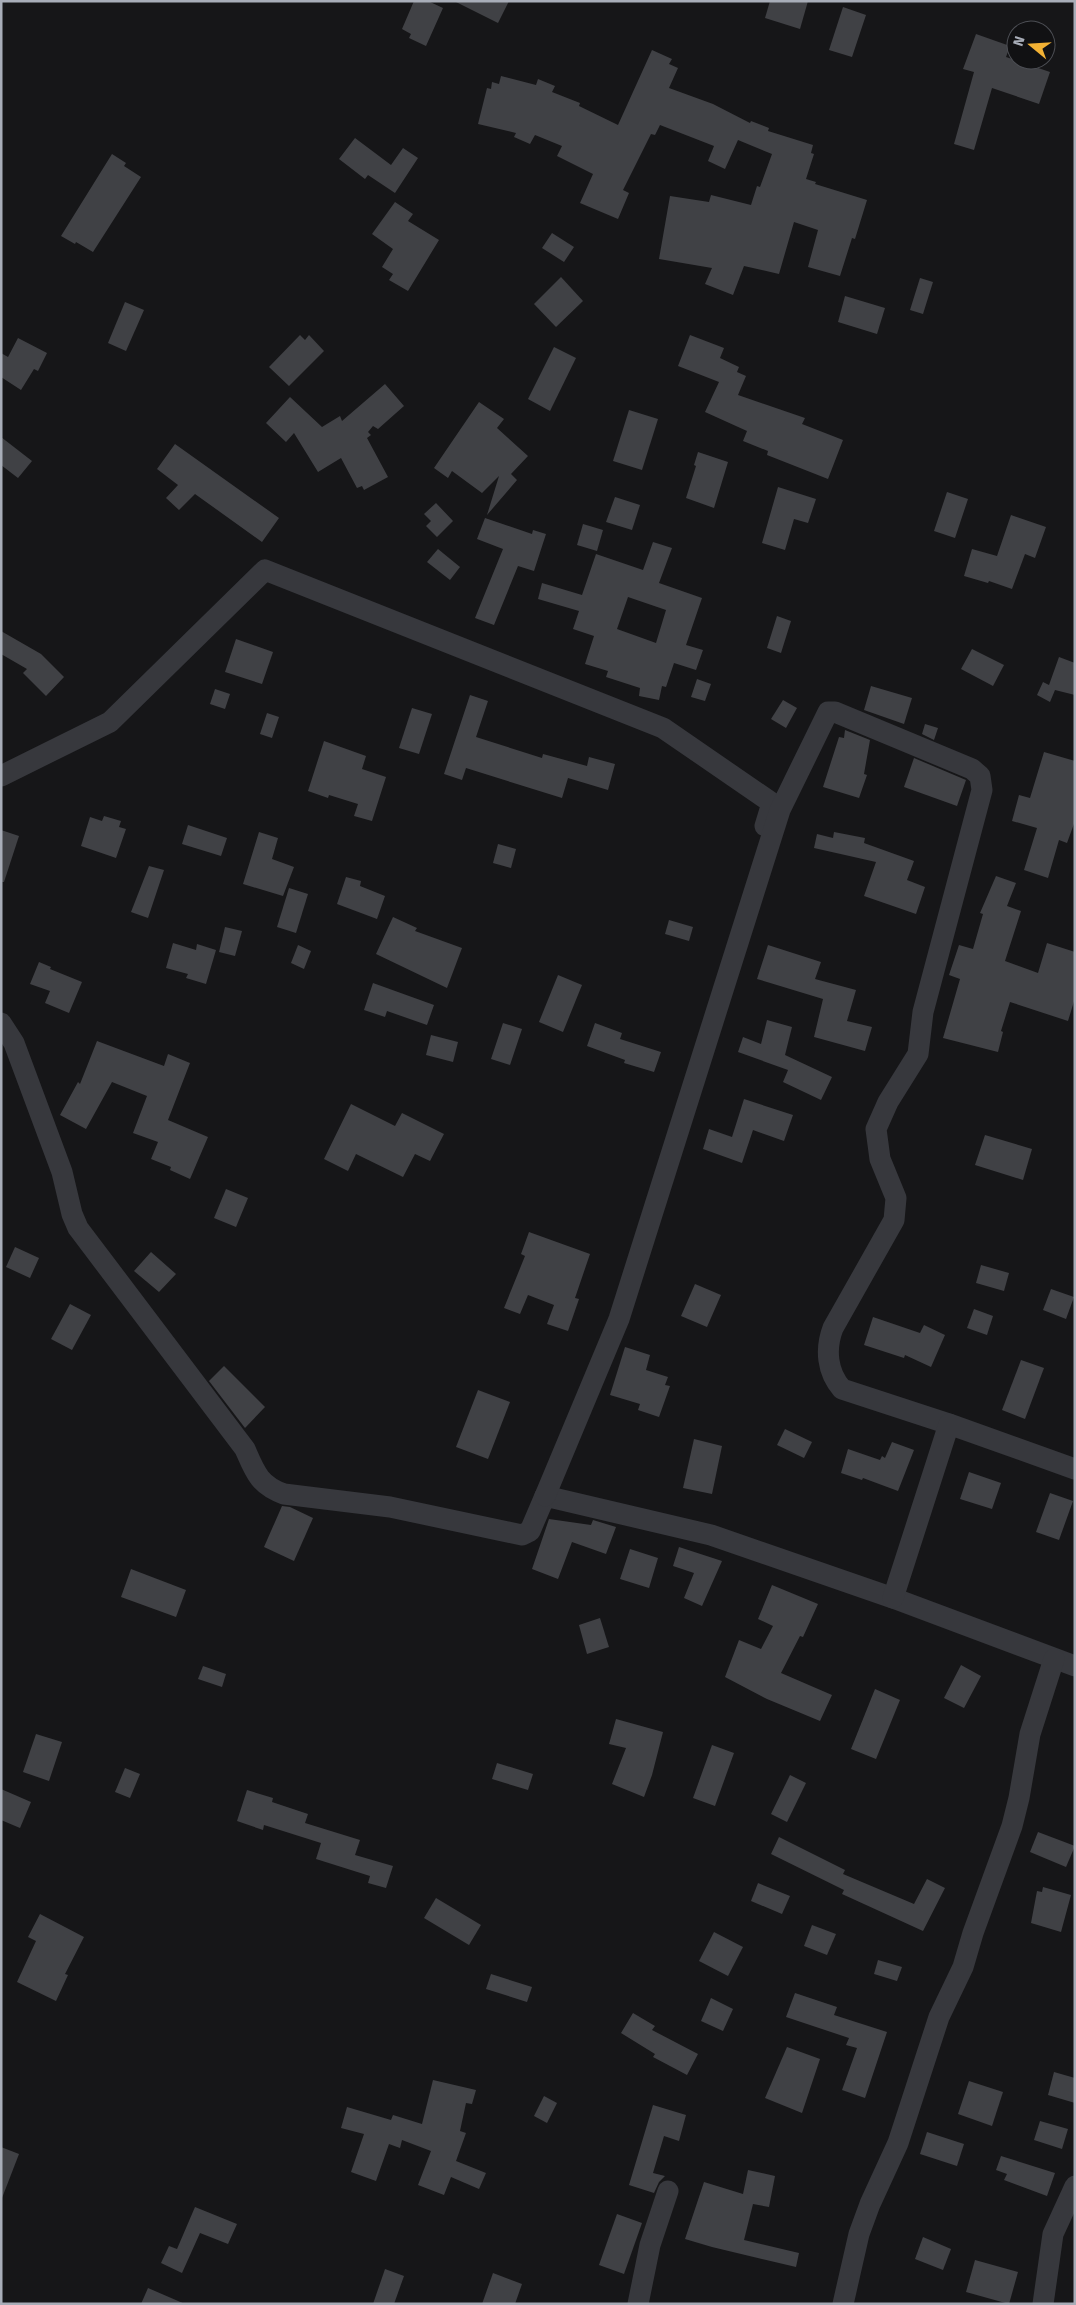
<svg xmlns="http://www.w3.org/2000/svg" width="1076" height="2305" font-family="'Fira Sans',sans-serif">
  <rect width="100%" height="100%" fill="#161618"/>
  <g fill="#404145" fill-rule="evenodd">
    <path d="M414,1H428L443,8L426,46L409,38L411,34L402,29Z"/>
    <path d="M454,1H509L498,23Z"/>
    <path d="M770,1H808L800,29L765,18Z"/>
    <path d="M843,7L866,15L852,57L829,50Z"/>
    <path d="M976,34L1010,46L1006,57L1050,72L1039,104L992,88L974,150L954,144L974,72L963,69Z"/>
    <path d="M652,50L672,59L669,64L678,68L669,88L713,104L750,123L751,121L769,128L768,131L813,145L811,153L814,154L806,179L816,182L815,184L867,200L855,239L852,238L840,276L808,267L818,230L794,222L779,274L744,266L733,295L705,284L712,268L659,259L670,196L709,202L711,195L751,205L757,186L760,187L772,154L738,140L725,169L708,161L714,146L660,125L655,135L651,134L623,190L629,193L618,219L580,203L593,174L557,156L562,146L535,135L530,144L514,137L516,133L478,124L487,88L491,89L492,82L499,84L501,76L536,85L538,79L555,86L552,92L580,103L579,106L618,125Z"/>
    <path d="M355,138L391,165L403,148L418,158L395,193L368,175L365,179L339,159Z"/>
    <path d="M112,154L126,163L124,166L141,177L93,252L76,242L75,244L61,236Z"/>
    <path d="M395,202L413,214L408,221L439,240L408,291L389,280L393,274L382,267L393,249L372,234Z"/>
    <path d="M552,233L574,247L564,262L542,248Z"/>
    <path d="M561,277L583,301L556,327L534,304Z"/>
    <path d="M920,278L933,282L923,314L910,310Z"/>
    <path d="M845,296L885,308L877,334L838,322Z"/>
    <path d="M125,302L144,310L126,351L108,343Z"/>
    <path d="M300,335L305,340L309,335L324,351L289,386L269,367Z"/>
    <path d="M690,335L724,348L720,358L739,367L737,372L746,376L738,395L805,418L802,424L843,440L828,479L767,455L768,451L743,441L747,431L705,412L719,382L678,366Z"/>
    <path d="M18,338L47,353L38,371L34,369L21,390L1,377V353L8,357Z"/>
    <path d="M554,347L576,358L550,411L528,399Z"/>
    <path d="M385,384L404,406L378,429L373,426L368,432L371,435L367,438L388,477L364,490L362,486L357,488L341,458L318,472L294,433L286,442L266,423L290,397L322,427L340,416L342,421Z"/>
    <path d="M479,402L504,419L497,428L528,456L511,474L517,480L487,515L499,476L482,493L452,471L448,478L434,468Z"/>
    <path d="M629,410L658,419L642,470L613,461Z"/>
    <path d="M1,437L32,461L18,478L1,465Z"/>
    <path d="M175,444L279,518L262,542L195,494L179,510L166,498L178,485L157,469Z"/>
    <path d="M698,452L728,462L714,508L686,498L696,466L694,465Z"/>
    <path d="M778,487L816,499L808,523L794,519L785,550L762,543Z"/>
    <path d="M947,492L968,499L955,538L934,531Z"/>
    <path d="M615,497L640,505L632,530L606,522Z"/>
    <path d="M436,503L453,521L437,537L426,526L431,521L424,514Z"/>
    <path d="M1011,515L1046,527L1035,558L1025,554L1012,589L989,581L988,583L964,576L972,549L997,556Z"/>
    <path d="M485,518L532,534L533,530L546,534L534,571L518,566L494,625L475,618L503,549L477,539Z"/>
    <path d="M583,524L603,530L597,551L577,545Z"/>
    <path d="M653,542L672,548L659,583L702,598L686,645L703,650L696,670L674,663L666,687L662,686L659,700L639,696L640,688L606,677L608,671L585,664L594,636L573,629L579,611L538,599L542,583L582,595L596,554L643,570ZM628,597L666,610L656,643L617,629Z"/>
    <path d="M438,549L460,567L450,580L427,562Z"/>
    <path d="M777,616L791,621L781,653L767,648Z"/>
    <path d="M1,631L41,654L64,677L46,696L23,673L27,669L1,654Z"/>
    <path d="M236,639L273,652L262,684L225,672Z"/>
    <path d="M972,649L1004,665L993,686L961,669Z"/>
    <path d="M1059,657L1075,663V695L1055,690L1050,702L1037,695L1043,682L1049,685Z"/>
    <path d="M697,679L711,684L705,701L691,697Z"/>
    <path d="M871,686L912,698L904,724L864,710Z"/>
    <path d="M215,689L230,694L225,709L210,704Z"/>
    <path d="M470,695L488,701L476,737L542,758L543,754L587,766L589,757L615,764L608,790L568,778L562,798L466,768L462,780L444,774Z"/>
    <path d="M783,700L797,708L786,728L771,719Z"/>
    <path d="M412,708L432,714L419,754L399,748Z"/>
    <path d="M267,713L279,717L272,738L260,734Z"/>
    <path d="M925,724L938,728L934,740L922,734Z"/>
    <path d="M845,730L870,740L864,774L867,775L859,798L823,787L839,737L844,738Z"/>
    <path d="M324,741L366,756L362,769L386,777L372,821L354,816L358,804L329,795L328,798L308,791Z"/>
    <path d="M1044,752L1075,761V821L1067,843L1059,840L1048,878L1024,870L1037,828L1012,821L1019,795L1030,798Z"/>
    <path d="M914,758L966,780L957,806L904,787Z"/>
    <path d="M104,816L121,821L119,827L126,829L116,858L81,846L90,817L102,821Z"/>
    <path d="M188,825L227,838L221,856L182,844Z"/>
    <path d="M1,830L19,836L4,882H1Z"/>
    <path d="M259,832L278,838L272,859L294,867L283,896L243,884Z"/>
    <path d="M834,832L865,838L864,843L914,861L907,880L925,887L916,914L864,896L876,862L814,848L817,834L833,838Z"/>
    <path d="M498,844L516,849L511,868L493,863Z"/>
    <path d="M149,866L164,870L148,918L131,912Z"/>
    <path d="M996,876L1016,883L1007,906L1021,911L1005,961L1038,973L1047,943L1075,952V998L1068,1021L1010,1002L1001,1031L1003,1032L998,1052L943,1038L960,979L949,975L959,945L973,949L983,914L980,913Z"/>
    <path d="M346,877L361,881L360,886L385,896L377,919L337,904Z"/>
    <path d="M289,888L308,894L296,933L277,927Z"/>
    <path d="M393,917L417,928L415,931L462,948L447,988L376,954Z"/>
    <path d="M669,920L693,927L689,941L665,934Z"/>
    <path d="M225,927L242,931L235,956L219,952Z"/>
    <path d="M173,943L196,950L197,944L216,950L206,984L186,978L188,974L166,968Z"/>
    <path d="M298,945L311,951L304,969L291,963Z"/>
    <path d="M768,945L821,962L815,979L856,990L847,1021L872,1027L865,1051L814,1037L823,999L757,979Z"/>
    <path d="M39,962L51,967L50,969L82,982L69,1013L45,1003L50,991L30,984Z"/>
    <path d="M558,975L582,985L563,1032L539,1022Z"/>
    <path d="M373,983L434,1005L427,1025L387,1011L385,1017L364,1010Z"/>
    <path d="M767,1020L792,1027L785,1055L832,1077L821,1100L783,1082L788,1070L738,1052L743,1037L761,1044Z"/>
    <path d="M503,1023L522,1029L510,1065L491,1059Z"/>
    <path d="M595,1023L622,1033L620,1039L661,1052L654,1072L624,1063L625,1060L587,1046Z"/>
    <path d="M431,1035L458,1042L453,1062L426,1055Z"/>
    <path d="M97,1041L164,1066L168,1054L190,1063L168,1120L208,1137L190,1179L170,1170L171,1167L151,1159L158,1142L133,1133L147,1096L112,1082L86,1129L60,1115L78,1082L80,1084Z"/>
    <path d="M744,1099L793,1115L784,1141L753,1130L742,1163L703,1149L709,1129L732,1137Z"/>
    <path d="M351,1104L395,1126L402,1113L444,1134L430,1161L415,1154L403,1177L356,1154L348,1171L324,1159Z"/>
    <path d="M985,1135L1032,1149L1023,1180L975,1165Z"/>
    <path d="M226,1189L248,1198L236,1227L214,1218Z"/>
    <path d="M529,1232L590,1254L575,1298L579,1299L568,1331L547,1324L554,1305L528,1295L520,1314L504,1308L525,1256L521,1254Z"/>
    <path d="M15,1247L39,1258L30,1278L6,1267Z"/>
    <path d="M151,1252L176,1274L159,1292L134,1271Z"/>
    <path d="M981,1265L1009,1273L1004,1291L976,1283Z"/>
    <path d="M695,1284L721,1295L707,1327L681,1316Z"/>
    <path d="M1051,1289L1074,1297L1066,1319L1043,1310Z"/>
    <path d="M70,1304L91,1315L72,1350L51,1339Z"/>
    <path d="M974,1309L993,1316L987,1335L967,1328Z"/>
    <path d="M873,1317L920,1333L924,1325L945,1335L931,1367L905,1355L904,1358L864,1345Z"/>
    <path d="M625,1347L650,1355L646,1370L668,1377L665,1385L670,1386L659,1417L638,1410L640,1404L610,1395Z"/>
    <path d="M1021,1360L1044,1368L1025,1419L1002,1410Z"/>
    <path d="M224,1366L265,1407L245,1428L209,1381Z"/>
    <path d="M478,1390L510,1402L488,1459L456,1447Z"/>
    <path d="M785,1429L812,1442L804,1458L777,1445Z"/>
    <path d="M694,1439L722,1446L712,1494L683,1488Z"/>
    <path d="M892,1442L914,1450L898,1491L863,1478L862,1480L841,1473L848,1449L880,1460L882,1456L885,1458Z"/>
    <path d="M969,1472L1001,1483L992,1509L960,1499Z"/>
    <path d="M1050,1493L1073,1501L1059,1540L1036,1532Z"/>
    <path d="M282,1506L290,1507L313,1518L294,1561L264,1547Z"/>
    <path d="M549,1519L591,1525L593,1520L616,1527L606,1554L572,1542L558,1579L532,1569Z"/>
    <path d="M679,1547L722,1561L702,1606L684,1598L694,1573L673,1566Z"/>
    <path d="M630,1549L658,1558L649,1588L620,1579Z"/>
    <path d="M131,1569L186,1590L176,1617L121,1597Z"/>
    <path d="M772,1585L818,1604L803,1637L800,1636L781,1673L832,1695L820,1721L767,1699L725,1677L739,1640L761,1649L773,1626L758,1619Z"/>
    <path d="M600,1618L609,1647L587,1654L579,1625Z"/>
    <path d="M961,1665L981,1676L964,1708L944,1698Z"/>
    <path d="M203,1666L226,1674L222,1687L198,1679Z"/>
    <path d="M875,1689L900,1700L876,1759L851,1749Z"/>
    <path d="M616,1719L663,1732L652,1775L644,1797L612,1784L626,1748L609,1744Z"/>
    <path d="M36,1734L62,1742L49,1781L23,1772Z"/>
    <path d="M712,1745L734,1753L715,1806L693,1798Z"/>
    <path d="M497,1763L533,1774L528,1790L492,1779Z"/>
    <path d="M125,1768L140,1774L130,1798L115,1792Z"/>
    <path d="M790,1775L806,1783L787,1822L771,1814Z"/>
    <path d="M1,1789L31,1802L20,1828L1,1820Z"/>
    <path d="M247,1790L273,1798L272,1802L308,1814L305,1823L360,1840L355,1855L393,1866L386,1888L368,1883L370,1876L316,1859L321,1843L264,1825L263,1830L237,1821Z"/>
    <path d="M1038,1832L1075,1846L1066,1867L1030,1852Z"/>
    <path d="M779,1837L845,1870L843,1874L914,1904L927,1879L945,1888L923,1931L842,1894L844,1890L771,1854Z"/>
    <path d="M758,1883L790,1896L782,1914L751,1901Z"/>
    <path d="M1043,1887L1071,1895L1061,1932L1031,1923L1037,1891L1042,1892Z"/>
    <path d="M436,1898L481,1925L469,1945L424,1918Z"/>
    <path d="M40,1914L84,1937L65,1974L68,1975L56,2001L17,1982L36,1941L28,1937Z"/>
    <path d="M812,1925L836,1934L827,1955L804,1946Z"/>
    <path d="M714,1932L743,1947L728,1976L699,1961Z"/>
    <path d="M878,1960L902,1967L897,1981L874,1974Z"/>
    <path d="M491,1974L532,1987L527,2002L486,1989Z"/>
    <path d="M795,1993L837,2007L834,2015L887,2032L865,2098L842,2090L857,2048L846,2045L849,2038L786,2017Z"/>
    <path d="M711,1998L733,2009L723,2031L701,2021Z"/>
    <path d="M633,2013L655,2026L652,2030L698,2054L687,2075L653,2057L655,2054L621,2033Z"/>
    <path d="M787,2047L820,2059L802,2113L765,2098Z"/>
    <path d="M1054,2072L1075,2078V2103L1048,2095Z"/>
    <path d="M433,2080L476,2090L472,2104L466,2103L460,2131L466,2133L456,2161L486,2173L479,2189L451,2177L444,2195L418,2185L431,2151L402,2140L400,2148L389,2144L376,2181L351,2172L364,2134L341,2128L347,2107L391,2120L393,2115L422,2124Z"/>
    <path d="M969,2081L1003,2092L992,2126L958,2114Z"/>
    <path d="M544,2096L557,2103L547,2123L534,2116Z"/>
    <path d="M653,2105L686,2115L679,2141L664,2136L653,2173L665,2176L659,2182L654,2193L629,2185Z"/>
    <path d="M1040,2121L1068,2129L1062,2149L1034,2140Z"/>
    <path d="M927,2132L964,2144L957,2166L920,2154Z"/>
    <path d="M1,2147L19,2154L2,2198H1Z"/>
    <path d="M1001,2156L1055,2173L1047,2196L1004,2180L1007,2174L996,2170Z"/>
    <path d="M748,2170L775,2176L769,2207L753,2204L744,2240L799,2253L796,2267L712,2247L685,2239L704,2182L743,2194Z"/>
    <path d="M195,2207L237,2224L228,2244L200,2233L182,2273L161,2263L169,2246L177,2249Z"/>
    <path d="M617,2214L642,2223L624,2274L599,2265Z"/>
    <path d="M923,2237L951,2249L943,2270L915,2259Z"/>
    <path d="M975,2260L1018,2272L1009,2304L966,2292Z"/>
    <path d="M385,2269L404,2276L394,2304H373Z"/>
    <path d="M493,2273L522,2284L515,2304H482Z"/>
    <path d="M148,2288L185,2304H141Z"/>
  </g>
  <g fill="none" stroke-linecap="round" stroke-linejoin="round">
    <g stroke="#37383d" stroke-width="21">
      <path d="M1,776L110,722L265,570L663,728L772,803L765,826"/>
      <path d="M1,1023L14,1043L62,1172L72,1214L78,1228L245,1449C255,1472 259,1485 284,1494L390,1507L522,1535L530,1531L545,1496L711,1535L893,1598L1075,1666"/>
      <path d="M545,1496L619,1319L780,810L828,712H835L972,769L980,776L982,790L923,1012L918,1054L888,1102L876,1129L880,1159L896,1198L894,1220L833,1328C825,1349 827,1372 842,1389L949,1424"/>
      <path d="M893,1598L949,1424L1075,1469"/>
      <path d="M638,2304L650,2245L668,2191"/>
      <path d="M843,2304L859,2234L870,2204L898,2143L939,2017L963,1967L973,1933L1012,1826L1019,1798L1030,1734L1054,1659"/>
      <path d="M1043,2304L1053,2234L1075,2186"/>
    </g>
  </g>
  <rect width="1076" height="2305" fill="none" stroke="#a8adb8" stroke-width="5"/>
  <g transform="translate(1031 45) rotate(288)"><circle r="24" fill="#111113" stroke="#4d4f55"/>
  <path d="M0-4L9 19L0 12L-9 19Z" fill="#f2b134"/>
  <text y="-8" font-size="14" font-weight="bold" text-anchor="middle" fill="#a8adb8">N</text>
  </g>
</svg>
